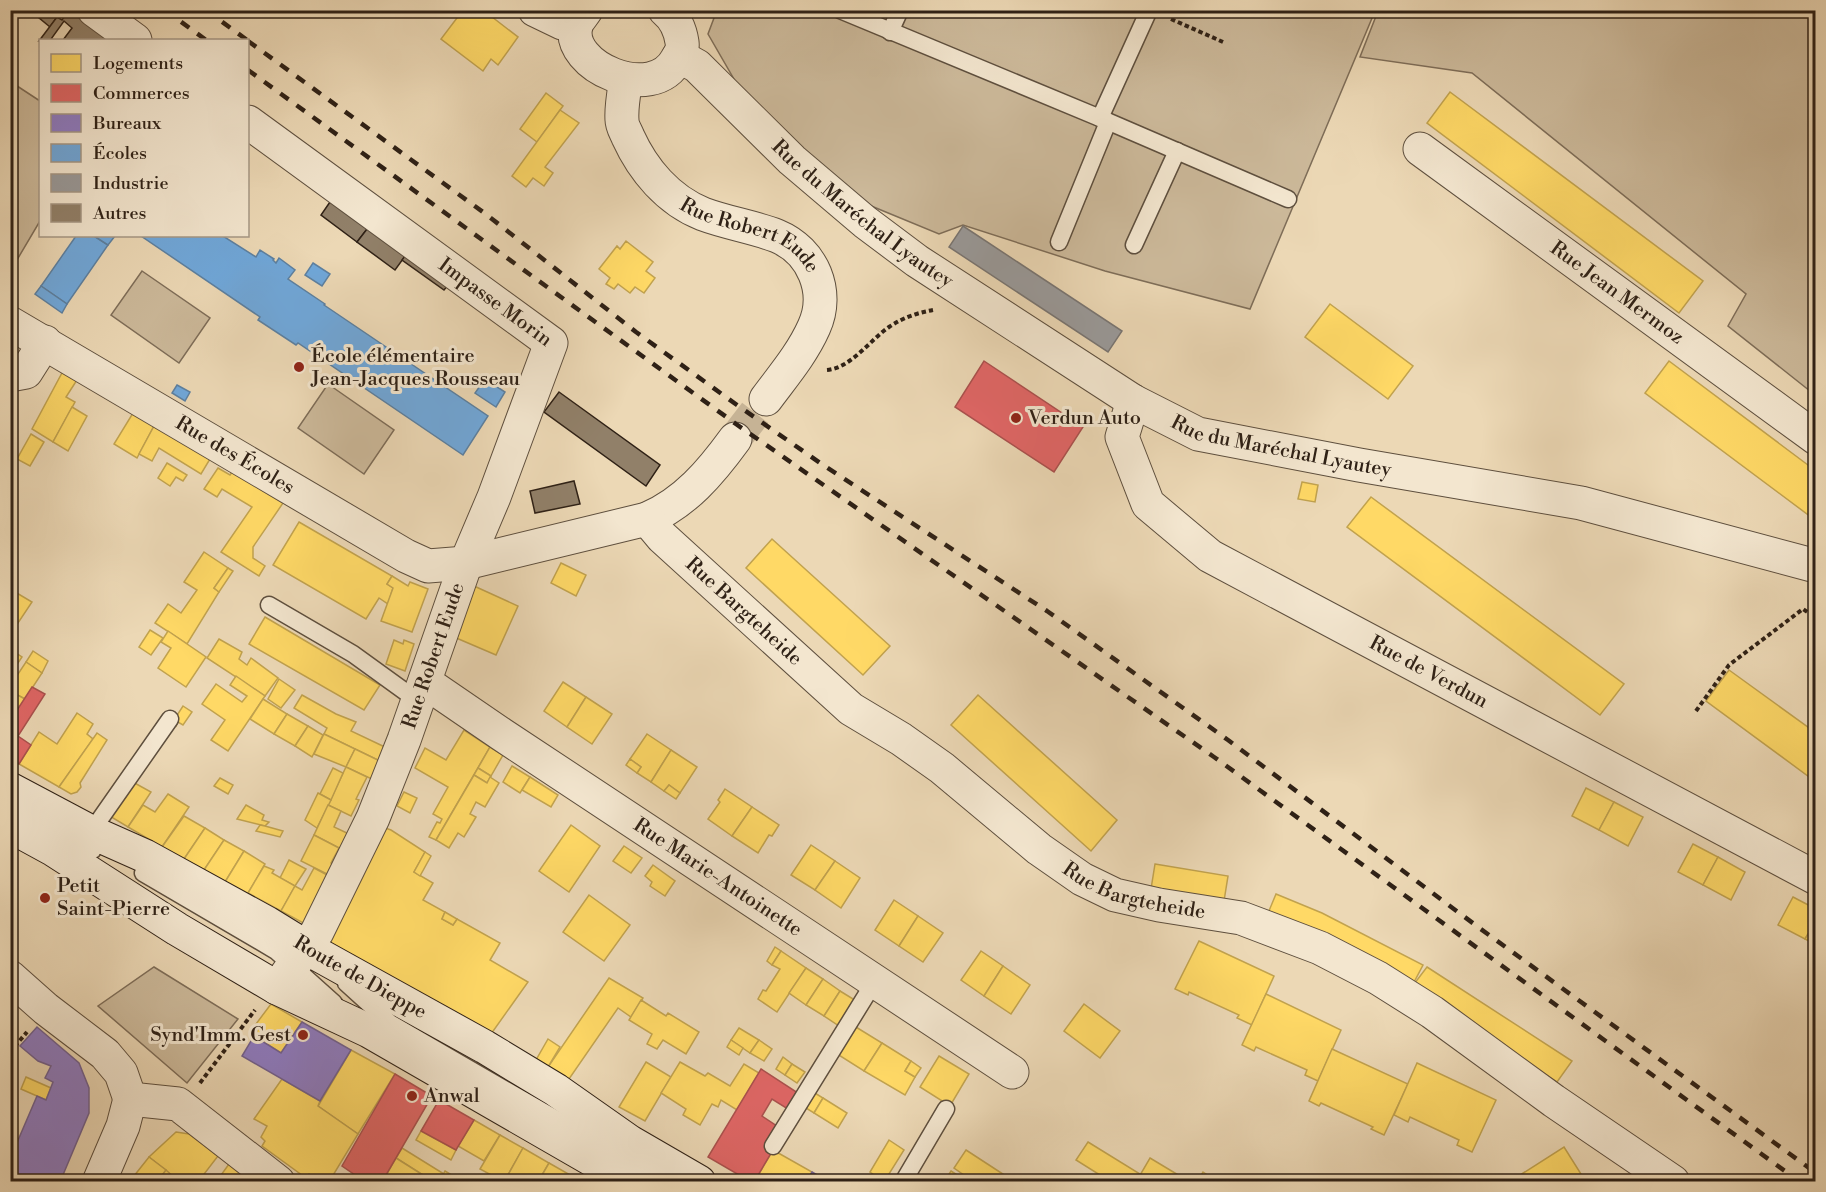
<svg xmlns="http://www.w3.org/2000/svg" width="1826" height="1192" font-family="'Libre Bodoni',serif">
  <rect width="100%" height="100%" fill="#ecd8b5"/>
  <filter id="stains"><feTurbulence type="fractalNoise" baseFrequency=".00333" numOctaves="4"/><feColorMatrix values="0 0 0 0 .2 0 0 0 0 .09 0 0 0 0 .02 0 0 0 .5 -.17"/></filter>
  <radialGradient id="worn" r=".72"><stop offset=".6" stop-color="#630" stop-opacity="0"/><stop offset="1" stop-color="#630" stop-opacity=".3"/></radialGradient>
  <g fill="#ccb99a" stroke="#7e6d58" stroke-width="1.5">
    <path d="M717,10L1375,11L1250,309L1105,271L963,225L939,234L864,203L781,131L738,86L708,34Z"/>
    <path d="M1378,11H1815V395L1728,326L1746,294L1472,73L1360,57Z"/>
    <path d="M11,82L40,101V221L11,270Z"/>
    <path d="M142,271L210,318L179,363L111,315Z"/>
    <path d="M328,384L394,430L364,474L298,428Z"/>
    <path d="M154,967L238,1019L187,1083L98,1006Z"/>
  </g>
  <g fill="#ffd966" stroke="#c1a24e" stroke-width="1.5">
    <path d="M463,10H483L518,37L498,65L491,59L483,71L441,39Z"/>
    <path d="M1450,92L1703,281L1679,313L1427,123Z"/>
    <path d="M546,93L563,106L537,142L520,129Z"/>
    <path d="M560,110L579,123L545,167L553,173L544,186L533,178L526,187L512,176Z"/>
    <path d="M626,241L653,262L646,271L655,278L644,293L635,287L630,293L618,284L614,289L606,284L610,278L599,269L617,246L620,249Z"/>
    <path d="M1330,304L1413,366L1388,399L1305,337Z"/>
    <path d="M1669,361L1816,471L1815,520L1645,393Z"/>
    <path d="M63,371L77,380L66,397L75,402L53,442L32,429Z"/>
    <path d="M72,407L87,416L68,451L53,442Z"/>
    <path d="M133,413L154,426L137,458L114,444Z"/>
    <path d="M154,426L210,459L201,474L159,448L152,461L139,454Z"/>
    <path d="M31,434L44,442L30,466L17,459Z"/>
    <path d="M167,463L187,475L183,481L176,477L170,486L158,478Z"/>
    <path d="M218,468L230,475L232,472L283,503L253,547V558L265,566L259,576L221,552L252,507L222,489L217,497L204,489Z"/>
    <path d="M1302,482L1318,485L1315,502L1298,499Z"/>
    <path d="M1371,497L1624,684L1600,715L1347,527Z"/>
    <path d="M299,522L392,576L387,584L393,588L388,604L379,598L366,619L273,565Z"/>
    <path d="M772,539L890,646L863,675L746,568Z"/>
    <path d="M204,552L228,568L214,588L219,592L187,644L155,623L168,604L181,613L197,590L184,582Z"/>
    <path d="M561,563L586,575L576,596L551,583Z"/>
    <path d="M228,568L233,571L219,592L214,588Z"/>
    <path d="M392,576L408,586L410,582L428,589L412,632L381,621L393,588L387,584Z"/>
    <path d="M474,586L518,606L496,655L454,637Z"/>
    <path d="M10,589L32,602L10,635L11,598Z"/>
    <path d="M265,617L380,685L364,710L249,644Z"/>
    <path d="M150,630L163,638L151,655L139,647Z"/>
    <path d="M168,631L206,657L186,687L158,668L171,648L161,642Z"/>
    <path d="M219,639L242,652L239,659L247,665L251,658L278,678L265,696L207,658Z"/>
    <path d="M394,640L403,644L404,640L414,644L405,671L386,664Z"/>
    <path d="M13,651L22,657L10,675V654Z"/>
    <path d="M33,651L48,661L42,673L26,662Z"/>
    <path d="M26,662L42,673L25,699L10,691V686Z"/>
    <path d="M1729,670L1816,733V782L1706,701Z"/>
    <path d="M236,676L265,696L228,751L211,740L225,720L202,704L216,684L242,702L247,696L230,685Z"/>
    <path d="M279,679L295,690L281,708L268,699Z"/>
    <path d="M563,682L586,697L567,727L544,711Z"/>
    <path d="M10,691L25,699L10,721Z"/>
    <path d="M302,695L336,714L356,722L351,731L389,749L384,763L324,734L327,728L294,708Z"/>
    <path d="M978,695L1117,820L1091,851L951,725Z"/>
    <path d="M586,697L612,714L592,744L567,727Z"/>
    <path d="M263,699L287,714L274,734L250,719Z"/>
    <path d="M183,706L192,712L183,725L178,722L176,726L172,723Z"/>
    <path d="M77,713L93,724L87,734L93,739L59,787L19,764L39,732L57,744Z"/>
    <path d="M287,714L308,726L295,746L274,734Z"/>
    <path d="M308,726L323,735L312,757L295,746Z"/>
    <path d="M464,730L490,747L436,840L429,837L437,822L440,823L442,819L433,814L448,787L415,768L425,748L446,760Z"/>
    <path d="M97,733L107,740L80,783L81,787L77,792L71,794L59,787Z"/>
    <path d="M324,734L355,749L346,767L314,754Z"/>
    <path d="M647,734L671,750L651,782L637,773L641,767L630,759Z"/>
    <path d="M490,747L503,755L491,776L478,768Z"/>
    <path d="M355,749L384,763L376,781L346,767Z"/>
    <path d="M671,750L697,767L680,793L669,785L664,791L651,782Z"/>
    <path d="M630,759L641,767L637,773L626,765Z"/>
    <path d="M512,766L530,777L520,793L503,782Z"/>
    <path d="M346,767L367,777L356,799L359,800L351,816L328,805Z"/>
    <path d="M333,768L343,773L331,800L320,794Z"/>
    <path d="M478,768L491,776L487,783L474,775Z"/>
    <path d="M474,775L487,783L490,777L499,783L485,807L476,802L470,814L476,817L464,837L458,833L449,848L436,840Z"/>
    <path d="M530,777L558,795L551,807L522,790Z"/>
    <path d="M220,778L233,785L228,794L214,786Z"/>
    <path d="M131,781L151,792L128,827L108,815Z"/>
    <path d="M669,785L680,793L676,799L664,791Z"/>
    <path d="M1586,788L1614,802L1599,830L1572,816Z"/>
    <path d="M725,789L752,807L732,836L708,819L720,802L718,800Z"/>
    <path d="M404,792L417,798L410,813L397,806Z"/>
    <path d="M318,793L331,800L317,828L305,820Z"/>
    <path d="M168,794L189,807L162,847L128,827L143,805L155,812Z"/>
    <path d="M1614,802L1643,817L1628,846L1599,830Z"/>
    <path d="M246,805L264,815L262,820L269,822L265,826L237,819Z"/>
    <path d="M328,805L341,811L334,827L351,835L345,851L314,835Z"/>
    <path d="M752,807L779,825L772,836L769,835L758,853L732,836Z"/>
    <path d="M184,816L205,828L184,859L162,847Z"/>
    <path d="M260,825L265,826L283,831L280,837L256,831Z"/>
    <path d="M571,825L600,846L569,892L539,871Z"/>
    <path d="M382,827L391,830L425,852L414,872L433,883L423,900L445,912L442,919L453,925L457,919L500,943L490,960L528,982L491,1034L324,939Z"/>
    <path d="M205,828L224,840L204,870L184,859Z"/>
    <path d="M314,835L339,848L331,863L338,867L333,877L301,861Z"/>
    <path d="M224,840L244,851L225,882L204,870Z"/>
    <path d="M1693,844L1718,857L1703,885L1678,872Z"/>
    <path d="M811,845L835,861L815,890L791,875Z"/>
    <path d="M624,846L642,858L631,873L613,861Z"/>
    <path d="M244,851L265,864L247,895L225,882Z"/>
    <path d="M425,852L431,856L420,876L414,872Z"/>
    <path d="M1718,857L1745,872L1731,900L1703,885Z"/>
    <path d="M289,860L306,869L295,886L280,878Z"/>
    <path d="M835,861L860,878L841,908L815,890Z"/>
    <path d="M1155,864L1228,876L1224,901L1151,889Z"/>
    <path d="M653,865L675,881L665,896L650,886L652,882L645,876Z"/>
    <path d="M264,866L274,870L272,873L295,886L281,911L248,893Z"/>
    <path d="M314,868L331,877L307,925L281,911L295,886L302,890Z"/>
    <path d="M1276,894L1322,913L1423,965L1413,984L1266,918Z"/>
    <path d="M589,895L630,925L604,961L563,932Z"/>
    <path d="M1793,897L1816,909V921L1805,939L1778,925Z"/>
    <path d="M894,900L918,916L899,946L875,930Z"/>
    <path d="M445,912L457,919L453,925L442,919Z"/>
    <path d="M918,916L943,933L923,962L899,946Z"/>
    <path d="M1816,921V945L1805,939Z"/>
    <path d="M1199,941L1274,976L1252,1025L1237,1018L1239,1015L1189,992L1188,995L1175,989Z"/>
    <path d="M775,947L781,951L772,965L767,961Z"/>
    <path d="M781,951L806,968L777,1012L758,999L763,990L766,991L780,969L772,965Z"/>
    <path d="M981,951L1003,966L984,996L961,980Z"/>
    <path d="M1003,966L1030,985L1011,1014L984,996Z"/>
    <path d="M1427,967L1572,1061L1557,1082L1411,988Z"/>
    <path d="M806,968L823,979L806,1005L789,993Z"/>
    <path d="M609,978L643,998L631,1017L618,1008L569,1079L548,1067Z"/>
    <path d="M823,979L840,991L824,1016L806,1005Z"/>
    <path d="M840,991L858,1002L842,1028L824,1016Z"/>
    <path d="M1266,994L1341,1030L1318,1081L1305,1075L1307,1070L1256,1047L1254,1051L1242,1045Z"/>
    <path d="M641,1000L666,1016L668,1013L699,1032L686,1054L663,1040L657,1049L647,1044L652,1034L629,1020Z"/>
    <path d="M271,1004L302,1022L281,1053L254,1036L260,1026L256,1024Z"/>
    <path d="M1084,1004L1120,1031L1100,1058L1064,1031Z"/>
    <path d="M851,1024L882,1043L864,1071L834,1052Z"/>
    <path d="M739,1028L759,1040L750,1053L731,1040Z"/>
    <path d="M548,1039L560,1047L548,1067L536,1060Z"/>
    <path d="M731,1040L743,1048L739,1055L727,1047Z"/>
    <path d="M759,1040L772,1049L764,1061L750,1053Z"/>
    <path d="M882,1043L911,1061L905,1071L915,1077L905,1095L864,1071Z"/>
    <path d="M1332,1049L1408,1084L1384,1135L1371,1129L1373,1127L1321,1103L1319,1106L1309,1101Z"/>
    <path d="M351,1050L395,1074L358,1134L318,1106Z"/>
    <path d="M939,1056L969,1074L950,1106L920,1087Z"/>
    <path d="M783,1057L792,1064L785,1075L776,1069Z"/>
    <path d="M911,1061L921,1068L915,1077L905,1071Z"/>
    <path d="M646,1062L671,1077L645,1121L619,1107Z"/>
    <path d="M680,1062L705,1076L708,1073L730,1086L744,1064L759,1073L737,1110L721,1100L718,1107L712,1104L700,1125L683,1115L686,1109L661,1093Z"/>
    <path d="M1417,1063L1496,1100L1472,1152L1457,1145L1459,1140L1410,1117L1408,1122L1394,1115Z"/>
    <path d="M792,1064L805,1072L797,1083L785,1075Z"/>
    <path d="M26,1077L51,1088L46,1100L21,1089Z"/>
    <path d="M282,1079L320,1101L318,1106L358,1134L329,1182H321L309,1174L306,1178L262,1146L265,1141L261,1137L267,1126L254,1119Z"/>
    <path d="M810,1090L823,1098L814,1113L801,1105Z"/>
    <path d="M823,1098L847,1113L838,1128L814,1113Z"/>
    <path d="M474,1120L500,1135L484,1161L458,1146Z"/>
    <path d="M421,1131L456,1150L451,1160L416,1140Z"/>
    <path d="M176,1132L189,1134L218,1156L198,1182H180L149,1157Z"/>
    <path d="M500,1135L523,1148L504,1182L480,1169Z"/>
    <path d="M889,1140L904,1150L884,1182L870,1172Z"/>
    <path d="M1088,1142L1140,1174L1136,1182H1111L1076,1160Z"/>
    <path d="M1564,1147L1586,1182H1520L1517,1177Z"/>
    <path d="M402,1148L444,1174L439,1182H434L396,1158Z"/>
    <path d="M523,1148L549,1163L538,1182L528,1176L525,1182H504Z"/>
    <path d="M773,1150L812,1172L806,1182H754Z"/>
    <path d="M966,1150L1009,1178L1006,1182H974L954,1168Z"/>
    <path d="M149,1157L166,1170L157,1182H141L134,1176Z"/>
    <path d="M396,1158L434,1182H382Z"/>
    <path d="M1150,1158L1190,1182H1136Z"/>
    <path d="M549,1163L572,1176L569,1182H538Z"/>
    <path d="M229,1164L252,1182H216Z"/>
    <path d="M166,1170L178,1181V1182H157Z"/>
    <path d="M445,1171L463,1182H439Z"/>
    <path d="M951,1171L968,1182H944Z"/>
    <path d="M1203,1172L1218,1182H1197Z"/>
  </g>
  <g fill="#e06666" stroke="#ab514e" stroke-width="1.5">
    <path d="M984,361L1083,427L1054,472L955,407Z"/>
    <path d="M32,687L45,694L18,736L31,745L19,764L10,759V721Z"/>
    <path d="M761,1069L801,1095L791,1111L772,1099L762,1116L780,1128L773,1150L754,1182H751L708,1157Z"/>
    <path d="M395,1074L432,1096L382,1182H351L355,1175L342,1166Z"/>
    <path d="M439,1100L474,1120L456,1150L421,1131Z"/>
  </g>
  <g fill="#8e7cc3" stroke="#72618f" stroke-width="1.5">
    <path d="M302,1022L351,1050L320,1101L242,1056L254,1036L281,1053Z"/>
    <path d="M37,1027L79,1063L89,1088V1113L60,1182H10V1159L37,1096L46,1100L53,1082L45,1078L51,1066L38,1061L20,1046Z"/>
    <path d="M812,1172L829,1182H806Z"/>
  </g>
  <g fill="#6fa8dc" stroke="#5c80a1" stroke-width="1.5">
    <path d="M76,236H94L108,245L67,304L41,286Z"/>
    <path d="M94,236H115L108,245Z"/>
    <path d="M141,236H223L256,257L260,250L274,259L273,260L276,263L279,258L295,270L288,279L325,304L324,305L488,416L463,455L298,343L296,345L258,320L260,317Z"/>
    <path d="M313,263L330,274L322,286L305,275Z"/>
    <path d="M41,286L67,304L62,313L35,294Z"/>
    <path d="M485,379L505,392L496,407L475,393Z"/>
    <path d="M177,385L190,392L185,401L172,393Z"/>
  </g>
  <path fill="#999" stroke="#797572" stroke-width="1.5" d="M963,226L1122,331L1108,352L949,247Z"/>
  <g fill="#918069" stroke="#2f2116" stroke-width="1.5">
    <path d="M43,10H62L50,27L38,17Z"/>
    <path d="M69,10H78L119,40H63L72,28L64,21L51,39L54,40L39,41L57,17L62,20Z"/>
    <path d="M330,202L374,220L357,242L321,215Z"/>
    <path d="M374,220L411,248L395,270L357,242Z"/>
    <path d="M411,248L454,278L444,290L402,260Z"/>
    <path d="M559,392L660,465L646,486L544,412Z"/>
    <path d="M574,481L580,504L535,513L530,491Z"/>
  </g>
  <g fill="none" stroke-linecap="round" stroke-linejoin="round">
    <path stroke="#c6b395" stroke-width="33" stroke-dasharray="33 16" stroke-linecap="butt" d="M735,439L766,399"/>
    <defs>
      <g id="service">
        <path d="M840,10L1100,118L1149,10"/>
        <path d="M890,32L900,10"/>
        <path d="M1100,118L1288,199"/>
        <path d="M1059,242L1108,122"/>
        <path d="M1134,245L1177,151"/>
        <path d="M269,605L353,654L418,701"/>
        <path d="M10,808L52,831L93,850"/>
        <path d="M91,832L170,719"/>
        <path d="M143,873L276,951L334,1003"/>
        <path d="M346,983L390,1023L665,1182"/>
        <path d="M773,1146L875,981"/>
        <path d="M903,1182L946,1109"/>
      </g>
      <g id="minor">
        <path d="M94,10L135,40"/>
        <path d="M535,10L562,23L576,25"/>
        <path d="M586,10C583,15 577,21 576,26C565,66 653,105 677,59C681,53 683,49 682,42C680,29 675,18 665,10"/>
        <path id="s1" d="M679,56L697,66L792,160L865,222L917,261L1133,401L1198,434L1359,465L1581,503L1816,566"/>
        <path id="s2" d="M626,79C624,92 621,107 622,120C622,126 626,132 628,137C643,170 668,200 703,214C727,223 754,227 777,236C813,251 830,292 814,327C802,354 783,376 766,399"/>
        <path id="s3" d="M248,122L551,343L494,497L466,563L404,740L373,818L317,932L277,988"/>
        <path id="s4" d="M1420,149L1816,438"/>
        <path id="s5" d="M10,323L406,556L428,566L466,563L647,519C685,503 711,472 735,439"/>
        <path d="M10,375L26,372L45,342"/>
        <path id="s6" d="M1133,401L1122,437L1148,504L1210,556L1816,878"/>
        <path id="s7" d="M647,519L662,537L851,709L901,739L942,768L1039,849L1082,879L1115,895L1159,905L1241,918L1320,948L1378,978L1432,1012L1554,1101L1673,1182"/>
        <path id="s8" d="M425,682L501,734L1012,1072"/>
        <path d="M10,977L46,1009L105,1054L121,1073L130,1099"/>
        <path d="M130,1099L178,1104L278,1182"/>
        <path d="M99,1182L123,1126L130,1099"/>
      </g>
      <g id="secondary">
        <path id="s9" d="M10,789L91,832L145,856L267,923L319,955L485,1047L556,1090L630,1142L699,1182"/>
        <path d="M10,826L54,850L177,929L277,988L369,1031L631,1182"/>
      </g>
    </defs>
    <use href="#service" stroke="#5e4f3e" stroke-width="19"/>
    <use href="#minor" stroke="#5e4f3e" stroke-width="35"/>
    <use href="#secondary" stroke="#2f2116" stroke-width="35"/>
    <g stroke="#2f2116" stroke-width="4" stroke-dasharray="4.5 3" stroke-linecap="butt">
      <path d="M1171,19L1223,42"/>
      <path d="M827,370C851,368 870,340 889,327C904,317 917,313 933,310"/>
      <path d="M1696,711L1729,665L1803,609L1816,618"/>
      <path d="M10,1052L27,1032"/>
      <path d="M200,1083L255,1010"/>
    </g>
    <use href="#service" stroke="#f3e6cf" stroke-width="16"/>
    <use href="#minor" stroke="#f3e6cf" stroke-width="33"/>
    <use href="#secondary" stroke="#f3e6cf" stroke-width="33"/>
    <g stroke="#2f2116" stroke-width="4.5" stroke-dasharray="10 10" stroke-linecap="butt">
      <path d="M165,10L206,40"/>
      <path d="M206,10L247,40"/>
      <path d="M248,41L487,215L636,332L737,405L823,465L1047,611L1228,740L1478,927L1816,1173"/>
      <path d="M248,70L736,424L1214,757L1800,1182"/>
    </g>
  </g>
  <g fill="#8f2418" stroke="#f3e6cf" stroke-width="2">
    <circle cx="299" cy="367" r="6"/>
    <circle cx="1016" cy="418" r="6"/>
    <circle cx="45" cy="898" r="6"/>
    <circle cx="303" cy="1035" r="6"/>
    <circle cx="412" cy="1096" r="6"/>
  </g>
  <g text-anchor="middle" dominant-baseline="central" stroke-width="6" stroke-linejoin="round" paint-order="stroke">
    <g font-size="20" fill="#2f2116" stroke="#f3e6cf">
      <text stroke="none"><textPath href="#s1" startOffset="243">Rue du Maréchal Lyautey</textPath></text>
      <text stroke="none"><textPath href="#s2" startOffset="222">Rue Robert Eude</textPath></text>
      <text stroke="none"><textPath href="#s4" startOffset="244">Rue Jean Mermoz</textPath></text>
      <text stroke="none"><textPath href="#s3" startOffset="306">Impasse Morin</textPath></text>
      <text stroke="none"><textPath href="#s1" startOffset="729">Rue du Maréchal Lyautey</textPath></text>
      <text stroke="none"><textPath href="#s5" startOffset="261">Rue des Écoles</textPath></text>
      <text stroke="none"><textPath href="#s7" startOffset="134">Rue Bargteheide</textPath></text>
      <text transform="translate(434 656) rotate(-71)">Rue Robert Eude</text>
      <text stroke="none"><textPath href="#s6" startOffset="438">Rue de Verdun</textPath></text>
      <text stroke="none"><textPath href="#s8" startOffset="352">Rue Marie-Antoinette</textPath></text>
      <text stroke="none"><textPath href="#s7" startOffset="620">Rue Bargteheide</textPath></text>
      <text stroke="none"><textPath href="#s9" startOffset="398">Route de Dieppe</textPath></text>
    </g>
    <g font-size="20" fill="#2f2116" stroke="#f3e6cf" text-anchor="start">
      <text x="311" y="356">École élémentaire<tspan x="311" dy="23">Jean-Jacques Rousseau</tspan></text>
      <text x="1028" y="418">Verdun Auto</text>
      <text x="57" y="886">Petit<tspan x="57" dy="23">Saint-Pierre</tspan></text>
      <text x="291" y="1035" text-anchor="end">Synd'Imm. Gest</text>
      <text x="424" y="1096">Anwal</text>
    </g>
  </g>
  <rect width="1826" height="1192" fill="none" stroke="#ecd8b5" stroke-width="36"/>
  <rect x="12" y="12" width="1802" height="1168" fill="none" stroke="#2f2116" stroke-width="3"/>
  <rect x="18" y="18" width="1790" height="1156" fill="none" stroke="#2f2116" stroke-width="1.5"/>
  <rect x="39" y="39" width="210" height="198" fill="#f3e6cf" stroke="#a59785" stroke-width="1.5"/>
  <rect x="51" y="54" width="30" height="18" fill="#ffd966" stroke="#a59785" stroke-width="1.5"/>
  <text x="93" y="69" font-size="18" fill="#2f2116">Logements</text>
  <rect x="51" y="84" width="30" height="18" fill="#e06666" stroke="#a59785" stroke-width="1.5"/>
  <text x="93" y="99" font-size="18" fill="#2f2116">Commerces</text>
  <rect x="51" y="114" width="30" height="18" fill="#8e7cc3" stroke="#a59785" stroke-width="1.5"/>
  <text x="93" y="129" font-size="18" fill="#2f2116">Bureaux</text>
  <rect x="51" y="144" width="30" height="18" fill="#6fa8dc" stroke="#a59785" stroke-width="1.5"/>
  <text x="93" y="159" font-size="18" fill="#2f2116">Écoles</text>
  <rect x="51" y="174" width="30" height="18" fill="#999999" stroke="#a59785" stroke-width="1.5"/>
  <text x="93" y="189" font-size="18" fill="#2f2116">Industrie</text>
  <rect x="51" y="204" width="30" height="18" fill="#918069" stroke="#a59785" stroke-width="1.5"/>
  <text x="93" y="219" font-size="18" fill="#2f2116">Autres</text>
  <rect width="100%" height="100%" filter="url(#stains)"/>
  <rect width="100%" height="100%" fill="url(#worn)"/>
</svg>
